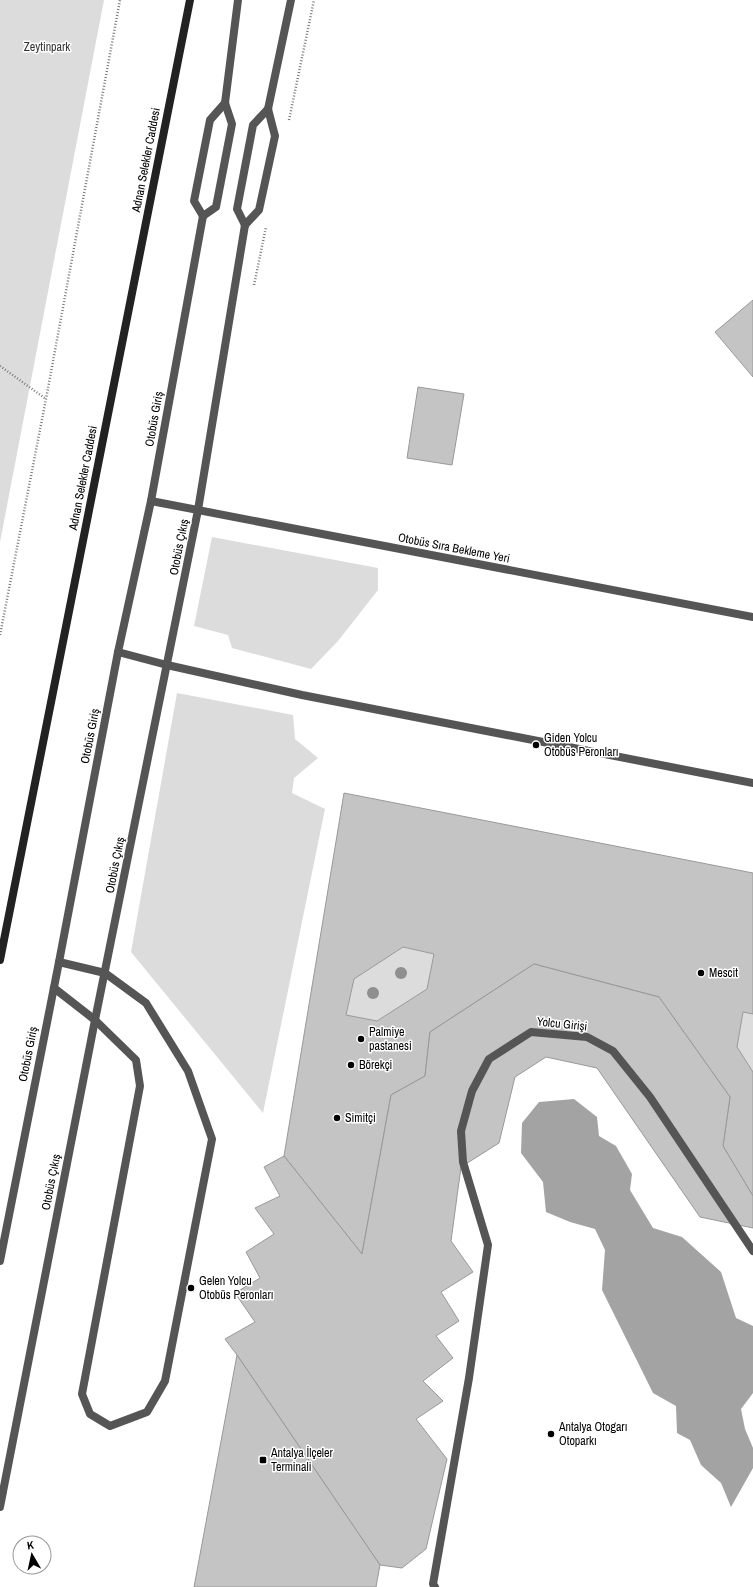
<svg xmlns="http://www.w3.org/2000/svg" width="753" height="1587" font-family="'Archivo Narrow',sans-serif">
  <rect width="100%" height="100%" fill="#fff"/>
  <g fill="#dcdcdc">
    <path d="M0,0H104L0,542Z"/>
    <path d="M212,537L378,568V590L338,641L311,669L232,648L228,635L194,626Z"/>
    <path d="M177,693L293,715L295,739L318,758L294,778L292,793L325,809L263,1113L131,952Z"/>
    <path d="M403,947L434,954L427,989L377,1021L346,1015L354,979Z"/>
    <path d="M743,1012L753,1014V1072L737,1047Z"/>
  </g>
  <path fill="#a3a3a3" d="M574,1099L597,1117L599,1136L616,1146L632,1174L630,1190L653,1228L682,1237L721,1272L736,1318L753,1326V1393L741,1409L745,1429L753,1448V1468L731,1507L721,1483L701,1465L690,1440L677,1433L676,1406L653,1393L602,1290L605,1250L595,1229L570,1222L546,1212L543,1182L521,1153L522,1123L539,1102Z"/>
  <g fill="#c4c4c4" stroke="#999" fill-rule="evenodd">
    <path d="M753,300V377L715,332Z"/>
    <path d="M418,387L464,394L452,465L407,458Z"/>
    <path d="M344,793L753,873V1014L743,1012L737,1047L753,1072V1196L723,1146L730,1097L659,997L534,964L430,1032L425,1076L391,1095L362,1254L284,1156ZM403,947L434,954L427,989L377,1021L346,1015L354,979Z"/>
    <path d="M534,964L659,997L730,1097L723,1146L753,1196V1228L700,1217L597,1068L546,1057L515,1077L499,1143L461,1167L451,1241L473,1272L441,1292L459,1321L436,1336L453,1358L423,1381L443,1401L416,1419L447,1459L426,1549L402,1568L380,1565L237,1355L225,1339L255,1322L235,1293L260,1278L246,1252L274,1234L255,1208L280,1196L264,1167L284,1156L362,1254L391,1095L425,1076L430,1032Z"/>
    <path d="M237,1355L380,1565L376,1587H194Z"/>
  </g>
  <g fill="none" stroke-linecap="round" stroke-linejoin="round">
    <g stroke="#777" stroke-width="2.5" stroke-dasharray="1 2" stroke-linecap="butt">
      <path d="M289,120L314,0"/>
      <path d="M254,285L266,227"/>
      <path d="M0,366L46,399"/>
      <path d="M0,635L46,399L120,0"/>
    </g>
    <g stroke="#555" stroke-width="8">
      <path d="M151,501L753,617"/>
      <path d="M118,652L167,665L302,695L753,783"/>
      <path d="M54,988L95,1020L136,1060L140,1086L82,1394L90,1414L110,1426L147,1412L165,1381L212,1139L188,1071L146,1003L105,973L59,962"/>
      <path d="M435,1587L433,1584L469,1378L488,1245L463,1162L461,1131L472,1091L489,1059L531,1032L587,1037L613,1051L650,1097L753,1251"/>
    </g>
    <g stroke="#555" stroke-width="8">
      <path d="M203,216L216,207L232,124L225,103L238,0"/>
      <path d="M203,216L194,201L210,120L225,103"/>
      <path d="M245,225L259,210L275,136L268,109L291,0"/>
      <path d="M245,225L237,209L253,125L268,109"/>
      <path d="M0,1261L59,962L118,652L151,501L203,216"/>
      <path d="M0,1507L95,1020L198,510L245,225"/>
    </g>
    <path stroke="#222" stroke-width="8" d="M0,960L190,0"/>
  </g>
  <g fill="#8f8f8f">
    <circle cx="401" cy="973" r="6"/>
    <circle cx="373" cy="993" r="6"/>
  </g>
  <g fill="#000" stroke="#fff" stroke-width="1.5">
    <circle cx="536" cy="745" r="4"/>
    <circle cx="701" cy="973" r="4"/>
    <circle cx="361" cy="1039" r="4"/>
    <circle cx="351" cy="1065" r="4"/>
    <circle cx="337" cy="1118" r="4"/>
    <circle cx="191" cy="1288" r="4"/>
    <circle cx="551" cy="1434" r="4"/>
    <rect x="259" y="1456" width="8" height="8" rx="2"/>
  </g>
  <g text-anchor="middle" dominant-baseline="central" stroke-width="3" stroke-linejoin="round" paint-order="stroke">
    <g font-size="12" fill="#333" stroke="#fff">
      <text x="47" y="47">Zeytinpark</text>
    </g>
    <g font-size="12" fill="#000" stroke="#fff">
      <text transform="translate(146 160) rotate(-79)">Adnan Selekler Caddesi</text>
      <text transform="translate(154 419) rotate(-80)">Otobüs Giriş</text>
      <text transform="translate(83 478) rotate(-79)">Adnan Selekler Caddesi</text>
      <text transform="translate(179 547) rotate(-79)">Otobüs Çıkış</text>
      <text transform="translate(454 548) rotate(11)">Otobüs Sıra Bekleme Yeri</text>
      <text transform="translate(90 736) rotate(-79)">Otobüs Giriş</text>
      <text transform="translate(115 865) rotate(-79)">Otobüs Çıkış</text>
      <text transform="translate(562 1024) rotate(6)">Yolcu Girişi</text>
      <text transform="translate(28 1054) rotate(-79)">Otobüs Giriş</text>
      <text transform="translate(51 1182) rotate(-79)">Otobüs Çıkış</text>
    </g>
    <g font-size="12" fill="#000" stroke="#fff" text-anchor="start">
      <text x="544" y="738">Giden Yolcu<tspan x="544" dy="14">Otobüs Peronları</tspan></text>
      <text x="709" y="973">Mescit</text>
      <text x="369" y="1032">Palmiye<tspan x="369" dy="14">pastanesi</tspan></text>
      <text x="359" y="1065">Börekçi</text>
      <text x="345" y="1118">Simitçi</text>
      <text x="199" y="1281">Gelen Yolcu<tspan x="199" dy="14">Otobüs Peronları</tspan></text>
      <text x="559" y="1427">Antalya Otogarı<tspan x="559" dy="14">Otoparkı</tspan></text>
      <text x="271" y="1453">Antalya İlçeler<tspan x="271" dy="14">Terminali</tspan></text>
    </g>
  </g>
  <g transform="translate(32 1555) rotate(351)"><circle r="19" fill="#ffffff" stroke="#999999"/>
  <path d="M0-3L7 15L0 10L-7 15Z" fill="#000000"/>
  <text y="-6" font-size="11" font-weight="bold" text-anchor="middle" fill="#000000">K</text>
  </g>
</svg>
